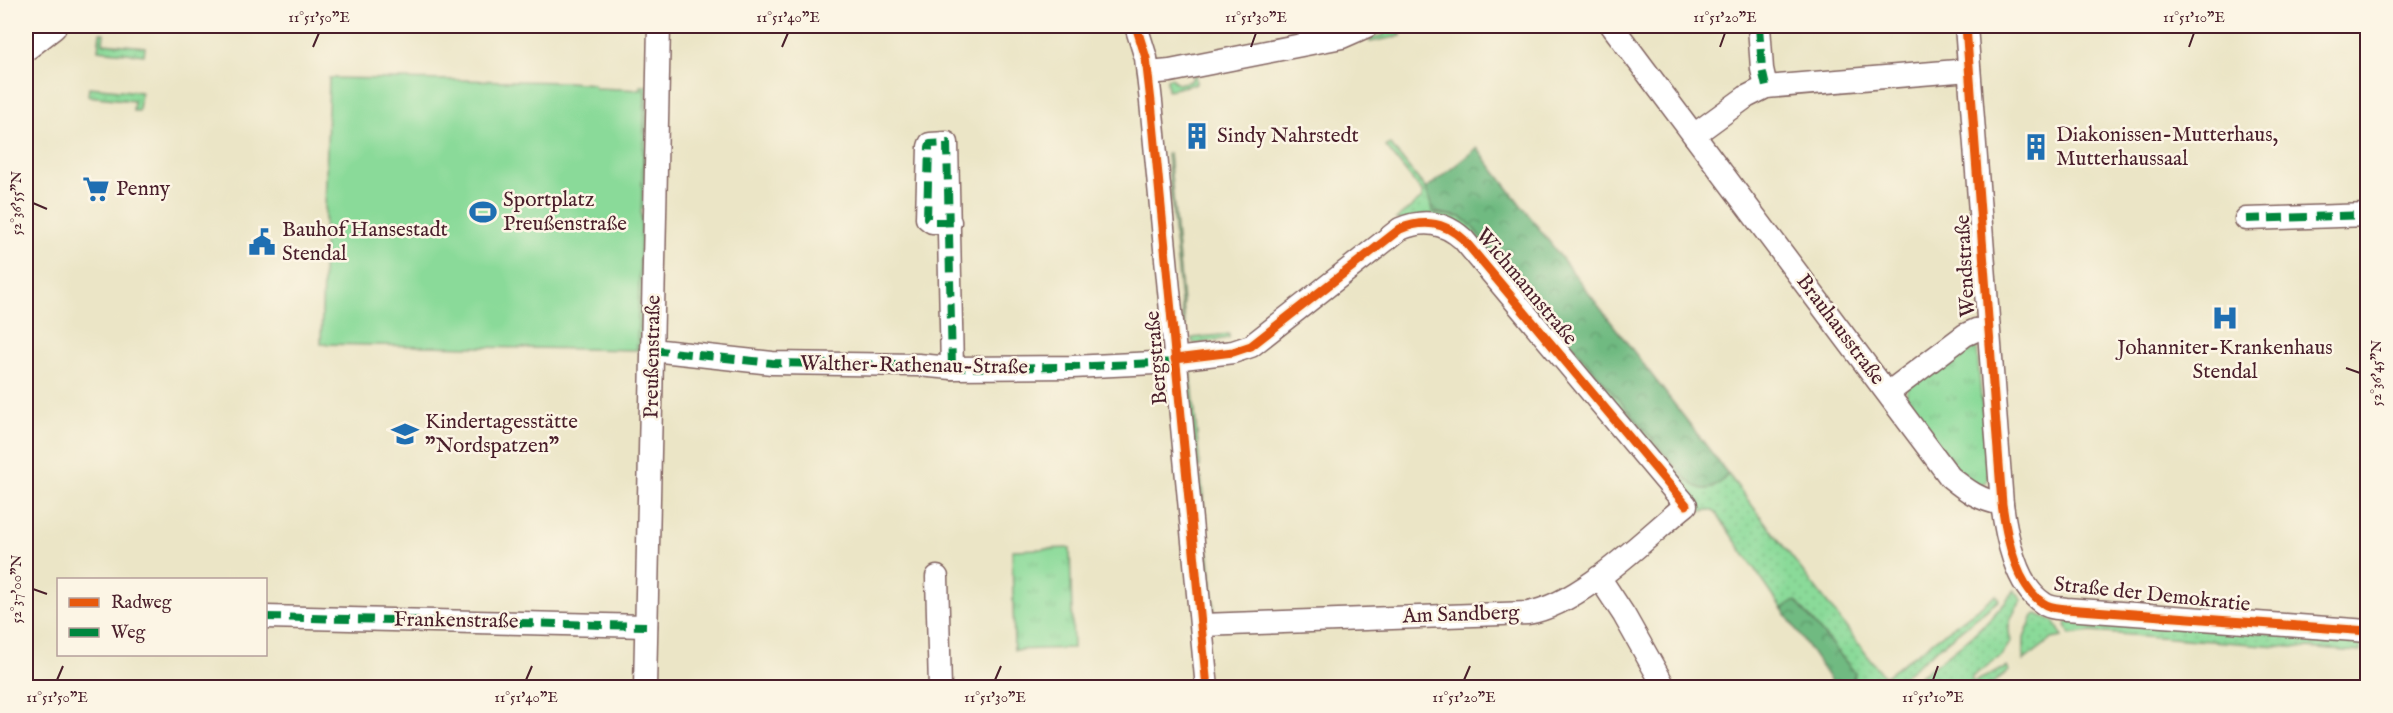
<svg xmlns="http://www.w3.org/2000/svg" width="2393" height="713" font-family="'IM FELL English',serif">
  <defs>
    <pattern id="grass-dots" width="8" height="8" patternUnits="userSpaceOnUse" patternTransform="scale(1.5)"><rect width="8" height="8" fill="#8ada99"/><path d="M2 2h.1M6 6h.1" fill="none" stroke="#79bb84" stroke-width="1.8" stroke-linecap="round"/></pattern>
    <pattern id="forest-crowns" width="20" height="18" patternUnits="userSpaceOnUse" patternTransform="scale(1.5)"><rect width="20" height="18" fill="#6fba81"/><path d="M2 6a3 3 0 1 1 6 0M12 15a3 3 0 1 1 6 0" fill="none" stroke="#5d976a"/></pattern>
    <pattern id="park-tufts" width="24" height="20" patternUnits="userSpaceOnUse" patternTransform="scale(1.5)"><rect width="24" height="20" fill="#8ada99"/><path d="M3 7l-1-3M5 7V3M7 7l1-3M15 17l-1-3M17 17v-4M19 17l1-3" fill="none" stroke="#79bb84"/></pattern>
  </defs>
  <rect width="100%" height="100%" fill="#fcf5e5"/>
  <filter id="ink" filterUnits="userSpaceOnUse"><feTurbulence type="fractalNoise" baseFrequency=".0167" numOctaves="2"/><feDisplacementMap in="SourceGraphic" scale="12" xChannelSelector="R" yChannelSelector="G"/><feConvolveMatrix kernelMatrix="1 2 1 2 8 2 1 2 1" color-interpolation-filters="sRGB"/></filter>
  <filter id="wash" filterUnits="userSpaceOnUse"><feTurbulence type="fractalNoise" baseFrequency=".008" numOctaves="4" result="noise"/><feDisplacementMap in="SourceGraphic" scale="24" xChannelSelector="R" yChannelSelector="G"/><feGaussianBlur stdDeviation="1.35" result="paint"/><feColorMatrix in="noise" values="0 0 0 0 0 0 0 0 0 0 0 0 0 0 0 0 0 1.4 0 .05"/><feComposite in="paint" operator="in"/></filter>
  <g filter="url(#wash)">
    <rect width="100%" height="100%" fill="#ebe5c6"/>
    <g fill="url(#grass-dots)" stroke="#6a7c62" stroke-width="1.5">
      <path d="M1395,26L1399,28L1401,36L1370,42V38L1384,35L1385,29Z"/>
      <path d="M100,33H104L103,43L145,47L144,55L98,50Z"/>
      <path d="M1195,70L1196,84L1168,90L1167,79L1171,78L1178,84L1191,81Z"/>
      <path d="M640,86H648L645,208L641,209L645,91L640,90Z"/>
      <path d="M89,87L141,92L139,111H133L134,101L88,96Z"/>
      <path d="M1390,144L1426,189L1436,214L1461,217L1468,222L1687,480C1704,495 1715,490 1728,474L1884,677L1996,595L1999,600L1889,687H1850L1855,673L1796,602L1790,603L1782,609L1716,513L1711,510L1701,511L1476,238L1396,219L1422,198V192L1386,147Z"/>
      <path d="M1169,153L1187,346L1185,344L1167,154Z"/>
      <path d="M641,216L645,217L642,350H637Z"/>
      <path d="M1229,334V338L1197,344L1192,342V338Z"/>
      <path d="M1191,371L1200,467H1196L1186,372Z"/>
      <path d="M1201,477L1207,536L1202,535L1197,479Z"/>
      <path d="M1208,549L1215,616L1211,615L1204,550Z"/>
      <path d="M2014,590L2022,600C2013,613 2005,624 2011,641L2001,656L1973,676L1971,680L1974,682L2007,667L2009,671L1987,687H1920L1916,679C1951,653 1989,626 2014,590Z"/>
      <path d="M2037,614L2054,621L2063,637L2052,639L2023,661L2024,638L2033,616Z"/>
      <path d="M2069,618L2361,641L2360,652L2091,632L2070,635L2066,626Z"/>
    </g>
    <g fill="url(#forest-crowns)" stroke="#5c6c56" stroke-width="1.5">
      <path d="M1477,148L1728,474C1715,490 1704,495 1687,480L1468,222L1461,217L1433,212L1426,189Z"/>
      <path d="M1796,601L1855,673L1850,687H1835L1782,609L1790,603Z"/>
    </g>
    <g fill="url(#park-tufts)" stroke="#6a7c62" stroke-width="1.5">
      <path d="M1969,342L1974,344L1977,349L1988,477L1987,481L1978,487L1967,482L1905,400L1908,387Z"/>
      <path d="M1070,548L1073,648L1014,650L1012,550Z"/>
    </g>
    <path fill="#8ada99" stroke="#6a7c62" stroke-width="1.5" d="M329,78L568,82L594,84L595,88L645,90L637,350L321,344Z"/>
  </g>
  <g filter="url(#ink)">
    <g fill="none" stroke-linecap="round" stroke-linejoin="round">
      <defs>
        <g id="minor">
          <path d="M1136,26L1146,58L1151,102L1207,688"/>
          <path d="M1612,26L1950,477C1967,491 1980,500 2002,504"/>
          <path d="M1759,26L1762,69L1766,87"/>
          <path d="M1966,26L2002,504C2006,534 2015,585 2043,603C2049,608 2058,608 2066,609L2368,631"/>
          <path d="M1148,73L1170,71L1342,37L1367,26"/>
          <path d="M1694,135L1746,97L1766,87L1969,70"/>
          <path d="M2246,219L2368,215"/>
          <path d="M950,222H932L927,218L929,147L930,144L947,143L952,368"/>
          <path d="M652,350L772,363L918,365L952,368L1072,367L1175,362"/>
          <path d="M1175,359L1233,352L1251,346L1400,229C1424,219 1444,222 1463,239L1686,505C1644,539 1581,604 1528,613L1202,625"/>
          <path d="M1888,393L1965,335L1976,330L1988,329"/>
          <path d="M937,577L940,688"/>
          <path d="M1599,577L1624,615L1665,688"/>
          <path d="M266,617L646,626"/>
          <path d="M645,688L659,26"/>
        </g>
        <path id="major" d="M26,46L52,26"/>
      </defs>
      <use href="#minor" stroke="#826461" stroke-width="25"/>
      <use href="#major" stroke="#826461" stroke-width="31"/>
      <use href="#minor" stroke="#fff" stroke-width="22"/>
      <use href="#major" stroke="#fff" stroke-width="28"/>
      <g stroke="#00873e" stroke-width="8" stroke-dasharray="15 8" stroke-linecap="butt">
        <path d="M1759,26L1762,69L1766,87"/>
        <path d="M2246,219L2368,215"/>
        <path d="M950,222H932L927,218L929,147L930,144L947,143L952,368"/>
        <path d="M652,350L772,363L918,365L952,368L1072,367L1175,362"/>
        <path d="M266,617L646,626"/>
      </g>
      <defs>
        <g id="cycleway">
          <path d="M1136,26L1146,58L1151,102L1207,688"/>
          <path d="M1966,26L2002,504C2006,534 2015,585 2043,603C2049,608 2058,608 2066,609L2368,631"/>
          <path d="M1175,359L1233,352L1251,346L1400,229C1424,219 1444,222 1463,239L1686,505"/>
        </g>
      </defs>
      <use href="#cycleway" stroke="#fcf5e5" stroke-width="13"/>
      <use href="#cycleway" stroke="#e8590c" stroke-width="9"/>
    </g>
  </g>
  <path fill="none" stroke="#4a1f2b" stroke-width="2" d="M313,47L319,33M782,47L788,33M1251,47L1256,33M1720,47L1725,33M2189,47L2194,33M33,203L47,209M2346,368L2360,373M33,589L47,594M57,680L63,666M526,680L532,666M995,680L1001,666M1464,680L1470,666M1933,680L1938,666"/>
  <defs>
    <symbol id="building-bare" viewBox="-9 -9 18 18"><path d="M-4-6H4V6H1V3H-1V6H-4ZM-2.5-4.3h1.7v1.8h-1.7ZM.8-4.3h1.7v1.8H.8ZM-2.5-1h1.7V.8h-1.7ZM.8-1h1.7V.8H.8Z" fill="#1f6fb2" stroke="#fcf5e5" stroke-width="2.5" paint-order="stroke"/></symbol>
    <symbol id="supermarket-bare" viewBox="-9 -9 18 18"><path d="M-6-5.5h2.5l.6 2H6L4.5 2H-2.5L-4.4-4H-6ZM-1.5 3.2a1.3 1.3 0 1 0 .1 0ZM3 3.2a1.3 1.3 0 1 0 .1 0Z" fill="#1f6fb2" stroke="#fcf5e5" stroke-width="2.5" paint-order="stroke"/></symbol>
    <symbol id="stadium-bare" viewBox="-9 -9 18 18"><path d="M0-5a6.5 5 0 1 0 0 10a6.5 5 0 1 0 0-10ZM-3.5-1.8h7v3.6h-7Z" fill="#1f6fb2" stroke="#fcf5e5" stroke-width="2.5" paint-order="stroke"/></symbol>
    <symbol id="civic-bare" viewBox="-9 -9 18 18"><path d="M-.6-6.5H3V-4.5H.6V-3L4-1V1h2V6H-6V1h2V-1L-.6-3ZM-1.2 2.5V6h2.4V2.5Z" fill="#1f6fb2" stroke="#fcf5e5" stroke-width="2.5" paint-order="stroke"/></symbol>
    <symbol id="hospital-bare" viewBox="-9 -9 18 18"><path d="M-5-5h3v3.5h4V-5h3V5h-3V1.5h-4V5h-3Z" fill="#1f6fb2" stroke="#fcf5e5" stroke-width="2.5" paint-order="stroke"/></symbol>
    <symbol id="school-bare" viewBox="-9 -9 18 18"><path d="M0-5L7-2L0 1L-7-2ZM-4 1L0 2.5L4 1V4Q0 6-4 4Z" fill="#1f6fb2" stroke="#fcf5e5" stroke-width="2.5" paint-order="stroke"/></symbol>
  </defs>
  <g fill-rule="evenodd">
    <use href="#building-bare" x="1178" y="117" width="38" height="38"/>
    <use href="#building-bare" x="2017" y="128" width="38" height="38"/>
    <use href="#supermarket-bare" x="77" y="170" width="38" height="38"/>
    <use href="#stadium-bare" x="464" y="193" width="38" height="38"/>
    <use href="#civic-bare" x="243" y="223" width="38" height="38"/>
    <use href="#hospital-bare" x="2206" y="299" width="38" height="38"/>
    <use href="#school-bare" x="386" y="415" width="38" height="38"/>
  </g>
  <g text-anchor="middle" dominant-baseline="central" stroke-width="5" stroke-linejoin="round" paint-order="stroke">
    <g font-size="21" fill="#4a1f2b" stroke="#fcf5e5" text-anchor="start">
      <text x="2056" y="135">Diakonissen-Mutterhaus,<tspan x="2056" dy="24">Mutterhaussaal</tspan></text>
      <text x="1217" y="136">Sindy Nahrstedt</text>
      <text x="116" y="189">Penny</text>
      <text x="503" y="200">Sportplatz<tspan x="503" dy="24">Preußenstraße</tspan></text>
      <text x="282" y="230">Bauhof Hansestadt<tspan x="282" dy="24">Stendal</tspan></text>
      <text x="2225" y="348" text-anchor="middle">Johanniter-Krankenhaus<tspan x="2225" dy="24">Stendal</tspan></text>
      <text x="425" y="422">Kindertagesstätte<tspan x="425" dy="24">"Nordspatzen"</tspan></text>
    </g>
    <g font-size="21" fill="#4a1f2b" stroke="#fcf5e5">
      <text transform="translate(1966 266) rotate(-93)">Wendstraße</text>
      <text transform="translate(1526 287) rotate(50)">Wichmannstraße</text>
      <text transform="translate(1840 330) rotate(53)">Brauhausstraße</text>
      <text transform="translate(653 357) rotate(-89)">Preußenstraße</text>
      <text transform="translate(1157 358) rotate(-95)">Bergstraße</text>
      <text transform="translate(914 366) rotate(1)">Walther-Rathenau-Straße</text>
      <text transform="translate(2152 595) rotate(6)">Straße der Demokratie</text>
      <text transform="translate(1461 615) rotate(-2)">Am Sandberg</text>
      <text transform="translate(456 621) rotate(1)">Frankenstraße</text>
    </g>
  </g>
  <rect width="2393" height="713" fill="none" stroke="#fcf5e5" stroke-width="66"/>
  <rect x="57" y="578" width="210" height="78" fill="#fcf5e5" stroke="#b59f9b" stroke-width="1.5"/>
  <rect x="69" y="598" width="30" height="9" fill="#e8590c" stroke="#b59f9b" stroke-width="1.5"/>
  <text x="111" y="608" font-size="18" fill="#4a1f2b">Radweg</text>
  <rect x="69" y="628" width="30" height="9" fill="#00873e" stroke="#b59f9b" stroke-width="1.5"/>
  <text x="111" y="638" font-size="18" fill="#4a1f2b">Weg</text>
  <rect x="33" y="33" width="2327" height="647" fill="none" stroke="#4a1f2b" stroke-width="2"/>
  <g font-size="15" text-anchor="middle" fill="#4a1f2b">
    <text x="319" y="22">11°51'50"E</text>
    <text x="788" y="22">11°51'40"E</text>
    <text x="1256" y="22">11°51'30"E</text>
    <text x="1725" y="22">11°51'20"E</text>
    <text x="2194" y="22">11°51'10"E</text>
    <text transform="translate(16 203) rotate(-90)" y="5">52°36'55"N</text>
    <text transform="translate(2376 373) rotate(-90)" y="5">52°36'45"N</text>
    <text transform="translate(16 589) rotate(-90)" y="5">52°37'00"N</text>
    <text x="57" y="702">11°51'50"E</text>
    <text x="526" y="702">11°51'40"E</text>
    <text x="995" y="702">11°51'30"E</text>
    <text x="1464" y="702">11°51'20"E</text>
    <text x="1933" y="702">11°51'10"E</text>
  </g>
</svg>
